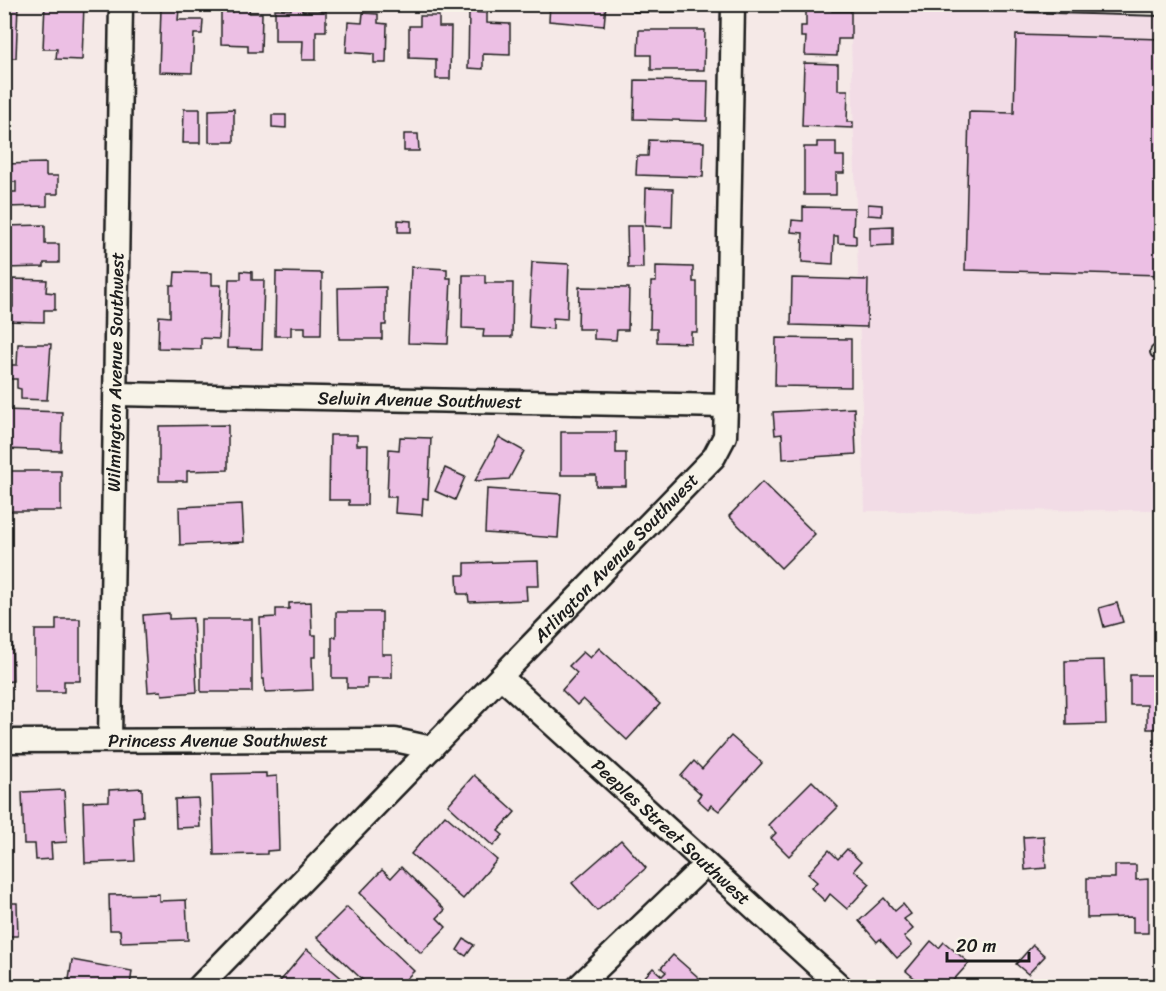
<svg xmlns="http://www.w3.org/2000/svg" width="1166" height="991" font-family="Sriracha,sans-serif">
  <rect width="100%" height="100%" fill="#f5e9e7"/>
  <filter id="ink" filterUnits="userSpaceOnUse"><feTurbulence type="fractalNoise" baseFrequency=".0167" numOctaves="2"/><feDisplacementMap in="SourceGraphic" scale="12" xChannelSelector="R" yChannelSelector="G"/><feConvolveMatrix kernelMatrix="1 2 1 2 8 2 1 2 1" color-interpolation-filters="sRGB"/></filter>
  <g filter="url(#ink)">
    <path fill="#f2dce6" d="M850,5H1161V510L865,511Z"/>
    <g fill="#ecbfe4" stroke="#1c1c1c" stroke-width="1.5">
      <path d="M4,4H18L16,58H4Z"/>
      <path d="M45,4H84L82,60L56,59L57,49H43Z"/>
      <path d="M232,4H250L249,13H262L261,52H248V45L221,44V12H232Z"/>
      <path d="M550,4H606L604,26L549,21Z"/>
      <path d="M634,4H707V8H698V12H634Z"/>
      <path d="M806,4H832V11H851V39H838L837,56L805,55L806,37H801V26H806Z"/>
      <path d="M291,6H302V11H326V31H316V60H302L303,41H275V9L291,10Z"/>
      <path d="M161,8L179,9L178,20H203L202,34H194L192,73L159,72Z"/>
      <path d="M469,12L487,13V23L510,24V55L483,54V69L468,68Z"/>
      <path d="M363,13L378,14V23L387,24L386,63H374V54L346,52L348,22L362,23Z"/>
      <path d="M420,16H439V27H451L450,79H436V59L409,58V26H420Z"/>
      <path d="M639,30H705L704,70H651V55H638Z"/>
      <path d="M1016,35L1162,39V275L965,270L969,112L1014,113Z"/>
      <path d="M804,63L838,64V90H848L847,122H853V128L802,126Z"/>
      <path d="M635,80L708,81L707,121L634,119Z"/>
      <path d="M184,109H200V143H183Z"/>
      <path d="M234,109V142H209V110Z"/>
      <path d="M272,115H286V128L272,127Z"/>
      <path d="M404,134H418L419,151H404Z"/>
      <path d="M649,140L704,142L703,177L636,175L637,156H648Z"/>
      <path d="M817,142H836V156H844V173H836V195H804V147H817Z"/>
      <path d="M46,163V176H58V194H47V206L4,207V192H16V182H4V164Z"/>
      <path d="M646,188L673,189L672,227L645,226Z"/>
      <path d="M868,204L882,205V216L868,215Z"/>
      <path d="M803,207L854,208L853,235L856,236V244L838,243V236H834L833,264L802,262L803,233L791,232L792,220L803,221Z"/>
      <path d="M398,220L411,221V232H398Z"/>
      <path d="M45,225V244H59V263H44V267L4,268V226Z"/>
      <path d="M627,226H642L643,268H628Z"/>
      <path d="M893,226V245L870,246V227Z"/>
      <path d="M532,262L569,264L567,319L553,318V329L529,327Z"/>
      <path d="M656,266L693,267V282H697V332H691V343L657,342V329H650L651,282H656Z"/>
      <path d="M411,267L447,269V278H451L448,344L408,343Z"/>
      <path d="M241,271L252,272V280H264L262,349L227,348L229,279H241Z"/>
      <path d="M175,272L212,273V285H221L219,339L201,338V349L158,348L159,316L170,317V285H174Z"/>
      <path d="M276,272L322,273L321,335H305V327H291V336H275Z"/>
      <path d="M463,275H485V283H513L512,337H483L484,329L462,328Z"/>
      <path d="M792,278L868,280L867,327L791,325Z"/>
      <path d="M13,279L47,280L46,292L55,293V310H44V322L4,321V307H13Z"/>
      <path d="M386,287V325H382V339H339L338,288Z"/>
      <path d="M579,287L629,288L628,330H617L616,340L594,339V329H578Z"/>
      <path d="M776,338L851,339V387L775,386Z"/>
      <path d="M18,344H51L47,400L21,399V389L17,388V379H6V365H17Z"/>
      <path d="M854,408L856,454L783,459L782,434L775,435L773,412Z"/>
      <path d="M4,410L62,412L61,451L4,449Z"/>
      <path d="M228,425V470L187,471V481H159V426Z"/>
      <path d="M561,432H616V453H626V486H596V475H561Z"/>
      <path d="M330,435H357V445H368L367,505H349V500H329Z"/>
      <path d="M400,437L431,438L428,499L423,498L422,515L395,513L396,497H387L389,449L399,450Z"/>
      <path d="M499,437L524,451L509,479L475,481Z"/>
      <path d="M445,468L465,477L455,500L435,491Z"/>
      <rect x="4" y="471" width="57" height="40"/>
      <path d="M762,482L815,534L781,568L729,516Z"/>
      <path d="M487,489L561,494L558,538L485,533Z"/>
      <path d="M242,504L244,542L180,545L179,507Z"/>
      <path d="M538,561L539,586H526L527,600L469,602L468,594H458L457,575H465V563Z"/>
      <path d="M311,602L312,635H316V657H312L313,690L265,692L264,679H262L260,618L276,617V609H289V603Z"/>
      <path d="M1117,603L1123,622L1104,627L1099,608Z"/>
      <path d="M336,612H382V654H392V678H367V688H347V678H332V637H336Z"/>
      <path d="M169,613V619L193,618L197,692L162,695L161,691L148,692L143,615Z"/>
      <path d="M56,619H80V681H64V692H35V630H56Z"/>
      <rect x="201" y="619" width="51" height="73"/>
      <path d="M4,626H12L13,681L4,682Z"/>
      <path d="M599,648L660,704L627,740L583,699L577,705L562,690L577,673L569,666L583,652L590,658Z"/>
      <path d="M1104,660L1106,724L1066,725L1065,661Z"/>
      <path d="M1130,675H1162V729H1147V705H1130Z"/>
      <path d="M731,736L762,763L719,811L711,805L708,809L697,799L701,794L681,776L694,761L702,769Z"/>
      <path d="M266,773V777L277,776L279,850L267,851V854L214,855L212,774Z"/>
      <path d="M474,775L515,812L498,831L503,835L493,846L448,805Z"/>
      <path d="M812,781L838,807L789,856L771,838L776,833L768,825Z"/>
      <path d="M142,788L143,816L133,817L135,861L85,863L83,802L109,801V790Z"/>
      <path d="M64,790L67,842L51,843L52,859L36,860L35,844H24L22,792Z"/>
      <path d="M198,798L200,827L176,828L175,799Z"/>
      <path d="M445,815L497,860L463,899L411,854Z"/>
      <path d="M1044,836L1046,868L1025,870L1023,837Z"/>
      <path d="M621,840L646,868L597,911L572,883Z"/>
      <path d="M847,849L861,862L854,870L870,884L847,909L830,894L825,901L811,888L817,882L808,874L829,850L838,859Z"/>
      <path d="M1115,865H1136V880L1148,879V933H1133V917L1087,918V878H1115Z"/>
      <path d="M401,867L445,910L437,918L446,927L421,953L360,893L382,870L391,878Z"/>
      <path d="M159,894V901L186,900L188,940L121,942L120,930H110L109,895Z"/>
      <path d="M884,898L895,911L903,904L911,914L904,919L913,929L904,937L912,945L897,958L880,939L877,942L859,921Z"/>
      <path d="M4,903H17L18,936H4Z"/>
      <path d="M347,907L414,971L399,986H369L317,937Z"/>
      <path d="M464,939L474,945L466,956L457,950Z"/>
      <path d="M931,941L939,948L944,942L969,963L948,986H950H924L906,971Z"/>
      <path d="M1033,945L1045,956L1028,974L1016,964Z"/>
      <path d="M307,949L351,986H278L277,985Z"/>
      <path d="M673,955L706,984L704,986H643L639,983L653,968L662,976L666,972L661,968Z"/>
      <path d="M72,960L132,971L130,986H68Z"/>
    </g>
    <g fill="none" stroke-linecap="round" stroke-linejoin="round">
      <defs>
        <g id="service">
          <path d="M986,4L1162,9"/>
          <path d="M1157,352L1162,349"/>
        </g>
        <g id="minor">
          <path id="s1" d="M116,394L726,406"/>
          <path id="s2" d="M501,677L840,986"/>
          <path id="s3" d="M110,740L121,4"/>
          <path id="s4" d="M4,741L395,740L432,748"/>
          <path id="s5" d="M200,986L714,457L725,436L726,406L733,4"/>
          <path d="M579,986L706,864"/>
        </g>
      </defs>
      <use href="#service" stroke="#1c1c1c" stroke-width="16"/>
      <use href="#minor" stroke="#1c1c1c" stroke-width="27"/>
      <use href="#service" stroke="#f7f3e8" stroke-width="12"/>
      <use href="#minor" stroke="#f7f3e8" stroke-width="22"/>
    </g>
  </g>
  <g text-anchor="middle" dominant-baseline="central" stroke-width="5" stroke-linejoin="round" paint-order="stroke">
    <g font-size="18" fill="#1c1c1c" stroke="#f7f3e8">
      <text stroke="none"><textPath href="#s3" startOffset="368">Wilmington Avenue Southwest</textPath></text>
      <text stroke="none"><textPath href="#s1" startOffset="304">Selwin Avenue Southwest</textPath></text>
      <text stroke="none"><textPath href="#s5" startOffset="597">Arlington Avenue Southwest</textPath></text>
      <text stroke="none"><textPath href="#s4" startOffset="214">Princess Avenue Southwest</textPath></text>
      <text stroke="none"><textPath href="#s2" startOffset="230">Peeples Street Southwest</textPath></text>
    </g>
  </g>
  <rect width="1166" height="991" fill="none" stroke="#f7f3e8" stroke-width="24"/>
  <rect x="12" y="12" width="1142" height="967" fill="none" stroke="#1c1c1c" stroke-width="2" filter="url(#ink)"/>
  <path d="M947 952v9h82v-9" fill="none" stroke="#1c1c1c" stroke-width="3"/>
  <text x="956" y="952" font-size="18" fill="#1c1c1c" stroke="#f7f3e8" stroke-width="4.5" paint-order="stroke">20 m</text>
</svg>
